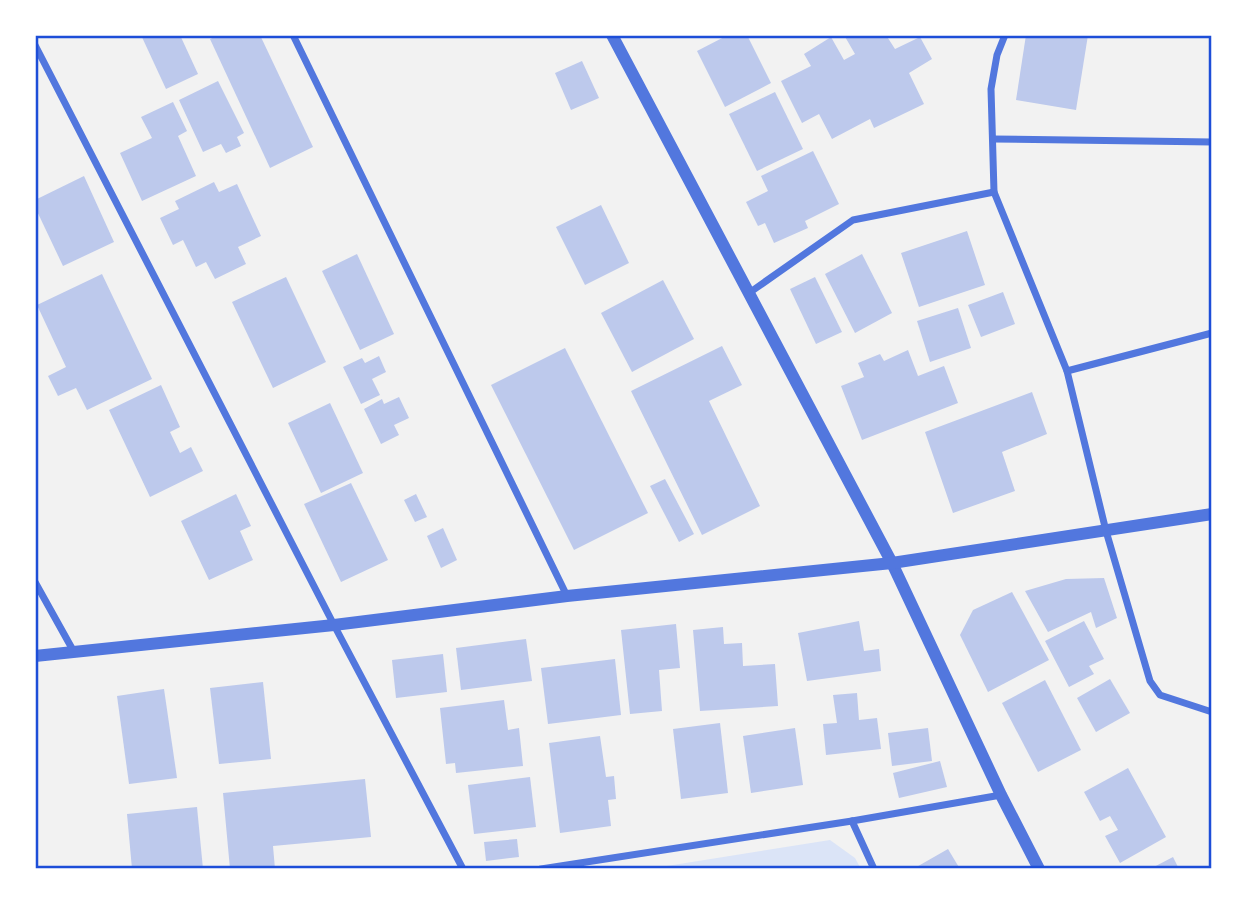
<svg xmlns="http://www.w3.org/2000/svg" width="1247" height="904" font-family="'Roboto Condensed',sans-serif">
  <rect width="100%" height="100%" fill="#f2f2f2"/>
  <path fill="#dbe4f7" d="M830,840L855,858L861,869H648Z"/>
  <g fill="#bdc9ec">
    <path d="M141,35H180L198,74L166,89Z"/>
    <path d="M219,35H260L313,147L270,168L210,39Z"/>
    <path d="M728,35H747L771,83L725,107L697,51Z"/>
    <path d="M844,35H886L895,49L920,37L932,59L909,73L924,104L874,128L870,119L832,139L819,114L802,123L781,81L811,66L804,54L831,37L844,60L855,54Z"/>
    <path d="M1026,35H1088L1076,110L1016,100Z"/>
    <path d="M582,61L599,98L571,110L555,73Z"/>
    <path d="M218,81L244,133L237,137L241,146L226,153L221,144L203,152L179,100Z"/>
    <path d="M775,92L803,149L757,171L729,114Z"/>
    <path d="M173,102L187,131L178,136L196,176L142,201L120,153L152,138L141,117Z"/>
    <path d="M813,151L839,204L805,221L808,228L774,243L765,223L758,226L746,202L768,191L761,176Z"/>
    <path d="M84,176L114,242L63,266L35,207V200Z"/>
    <path d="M214,182L219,192L237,184L261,236L238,247L246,264L215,279L206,262L196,267L183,240L173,245L160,218L179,209L175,201Z"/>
    <path d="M601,205L629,263L585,285L556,227Z"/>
    <path d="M967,231L985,285L919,307L901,253Z"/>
    <path d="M357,254L394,334L360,350L322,271Z"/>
    <path d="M862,254L892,313L855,333L825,274Z"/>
    <path d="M102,274L152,379L87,410L76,388L58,396L48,376L66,367L37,305Z"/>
    <path d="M286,277L326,362L273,388L232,302Z"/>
    <path d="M815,277L842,332L816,344L790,289Z"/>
    <path d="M663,280L694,339L632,372L601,313Z"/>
    <path d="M1003,292L1015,324L981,337L968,305Z"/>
    <path d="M958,308L971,348L930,362L917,321Z"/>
    <path d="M722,346L742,385L709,401L760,506L702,535L631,391Z"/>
    <path d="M565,348L648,513L574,550L491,385Z"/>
    <path d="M908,350L918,376L944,366L958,403L862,440L841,386L864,377L858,363L880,354L884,361Z"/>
    <path d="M379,356L386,372L372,379L380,395L361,404L343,367L362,358L365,363Z"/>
    <path d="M161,385L180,427L170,432L180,453L191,447L203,471L150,497L109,410Z"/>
    <path d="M1032,392L1047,434L1002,452L1015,491L953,513L925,432Z"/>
    <path d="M399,397L409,418L394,425L399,435L381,444L364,409L382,399L384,404Z"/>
    <path d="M330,403L363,473L321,493L288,423Z"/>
    <path d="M665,479L694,534L679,542L650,486Z"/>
    <path d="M351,483L388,560L341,582L304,504Z"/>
    <path d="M236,494L251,526L240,531L253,560L209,580L181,521Z"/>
    <path d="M416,494L427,517L415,522L404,500Z"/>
    <path d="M443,528L457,560L441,568L427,536Z"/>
    <path d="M1104,578L1117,618L1096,628L1091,612L1048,632L1025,591L1066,579Z"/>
    <path d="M1012,592L1049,660L988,692L960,635L973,610Z"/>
    <path d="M859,621L864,651L879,649L881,671L807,681L798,633Z"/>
    <path d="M1084,621L1104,659L1089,666L1094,674L1069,687L1045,641Z"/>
    <path d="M676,624L680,668L659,670L662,711L630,714L621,630Z"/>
    <path d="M723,627L724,644L742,643L743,666L775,664L778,706L700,711L693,630Z"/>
    <path d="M526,639L532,681L461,690L456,648Z"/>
    <path d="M443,654L447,692L396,698L392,660Z"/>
    <path d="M615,659L621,715L548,724L541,668Z"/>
    <path d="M1110,679L1130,713L1096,732L1077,698Z"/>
    <path d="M1045,680L1081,750L1038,772L1002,703Z"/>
    <path d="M263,682L271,759L219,764L210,688Z"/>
    <path d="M164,689L177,778L129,784L117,696Z"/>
    <path d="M857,693L859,720L877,718L881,749L826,755L823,724L837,723L833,695Z"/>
    <path d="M504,700L508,730L519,728L523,766L456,773L455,763L446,764L440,708Z"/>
    <path d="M720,723L728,793L681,799L673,729Z"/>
    <path d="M795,728L803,785L751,793L743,736Z"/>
    <path d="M928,728L932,761L892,766L888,733Z"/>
    <path d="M600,736L606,777L614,776L616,799L608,800L611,826L560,833L549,743Z"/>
    <path d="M940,761L947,787L899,798L893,773Z"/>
    <path d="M1128,768L1166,837L1120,863L1105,836L1118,830L1110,816L1100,821L1084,792Z"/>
    <path d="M530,777L536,827L474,834L468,785Z"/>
    <path d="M365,779L371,837L273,846L275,869H230L223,793Z"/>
    <path d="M197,807L203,869H132L127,814Z"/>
    <path d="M517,839L519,857L486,861L484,842Z"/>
    <path d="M948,849L960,869H913Z"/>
    <path d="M1173,857L1179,869H1150Z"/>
  </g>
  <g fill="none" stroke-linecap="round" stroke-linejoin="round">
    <g stroke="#5277de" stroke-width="7">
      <path d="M293,35L567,596"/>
      <path d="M1005,35L997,55L991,89L994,192L1067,371L1106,531L1150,681L1160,695L1212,712"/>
      <path d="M35,45L334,625L463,869"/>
      <path d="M993,139L1212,142"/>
      <path d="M749,293L853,220L994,192"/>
      <path d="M1067,371L1212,333"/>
      <path d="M35,582L74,652"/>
      <path d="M852,821L874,869"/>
      <path d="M541,869L852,821L1001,795"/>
    </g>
    <g stroke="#5277de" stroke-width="12">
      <path d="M612,35L892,563L1001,795L1039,869"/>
      <path d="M35,656L334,625L567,596L892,563L1212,514"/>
    </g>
  </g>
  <rect width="1247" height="904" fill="none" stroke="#ffffff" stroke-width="74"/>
  <rect x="37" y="37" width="1173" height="830" fill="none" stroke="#1d4ed8" stroke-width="2.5"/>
</svg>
